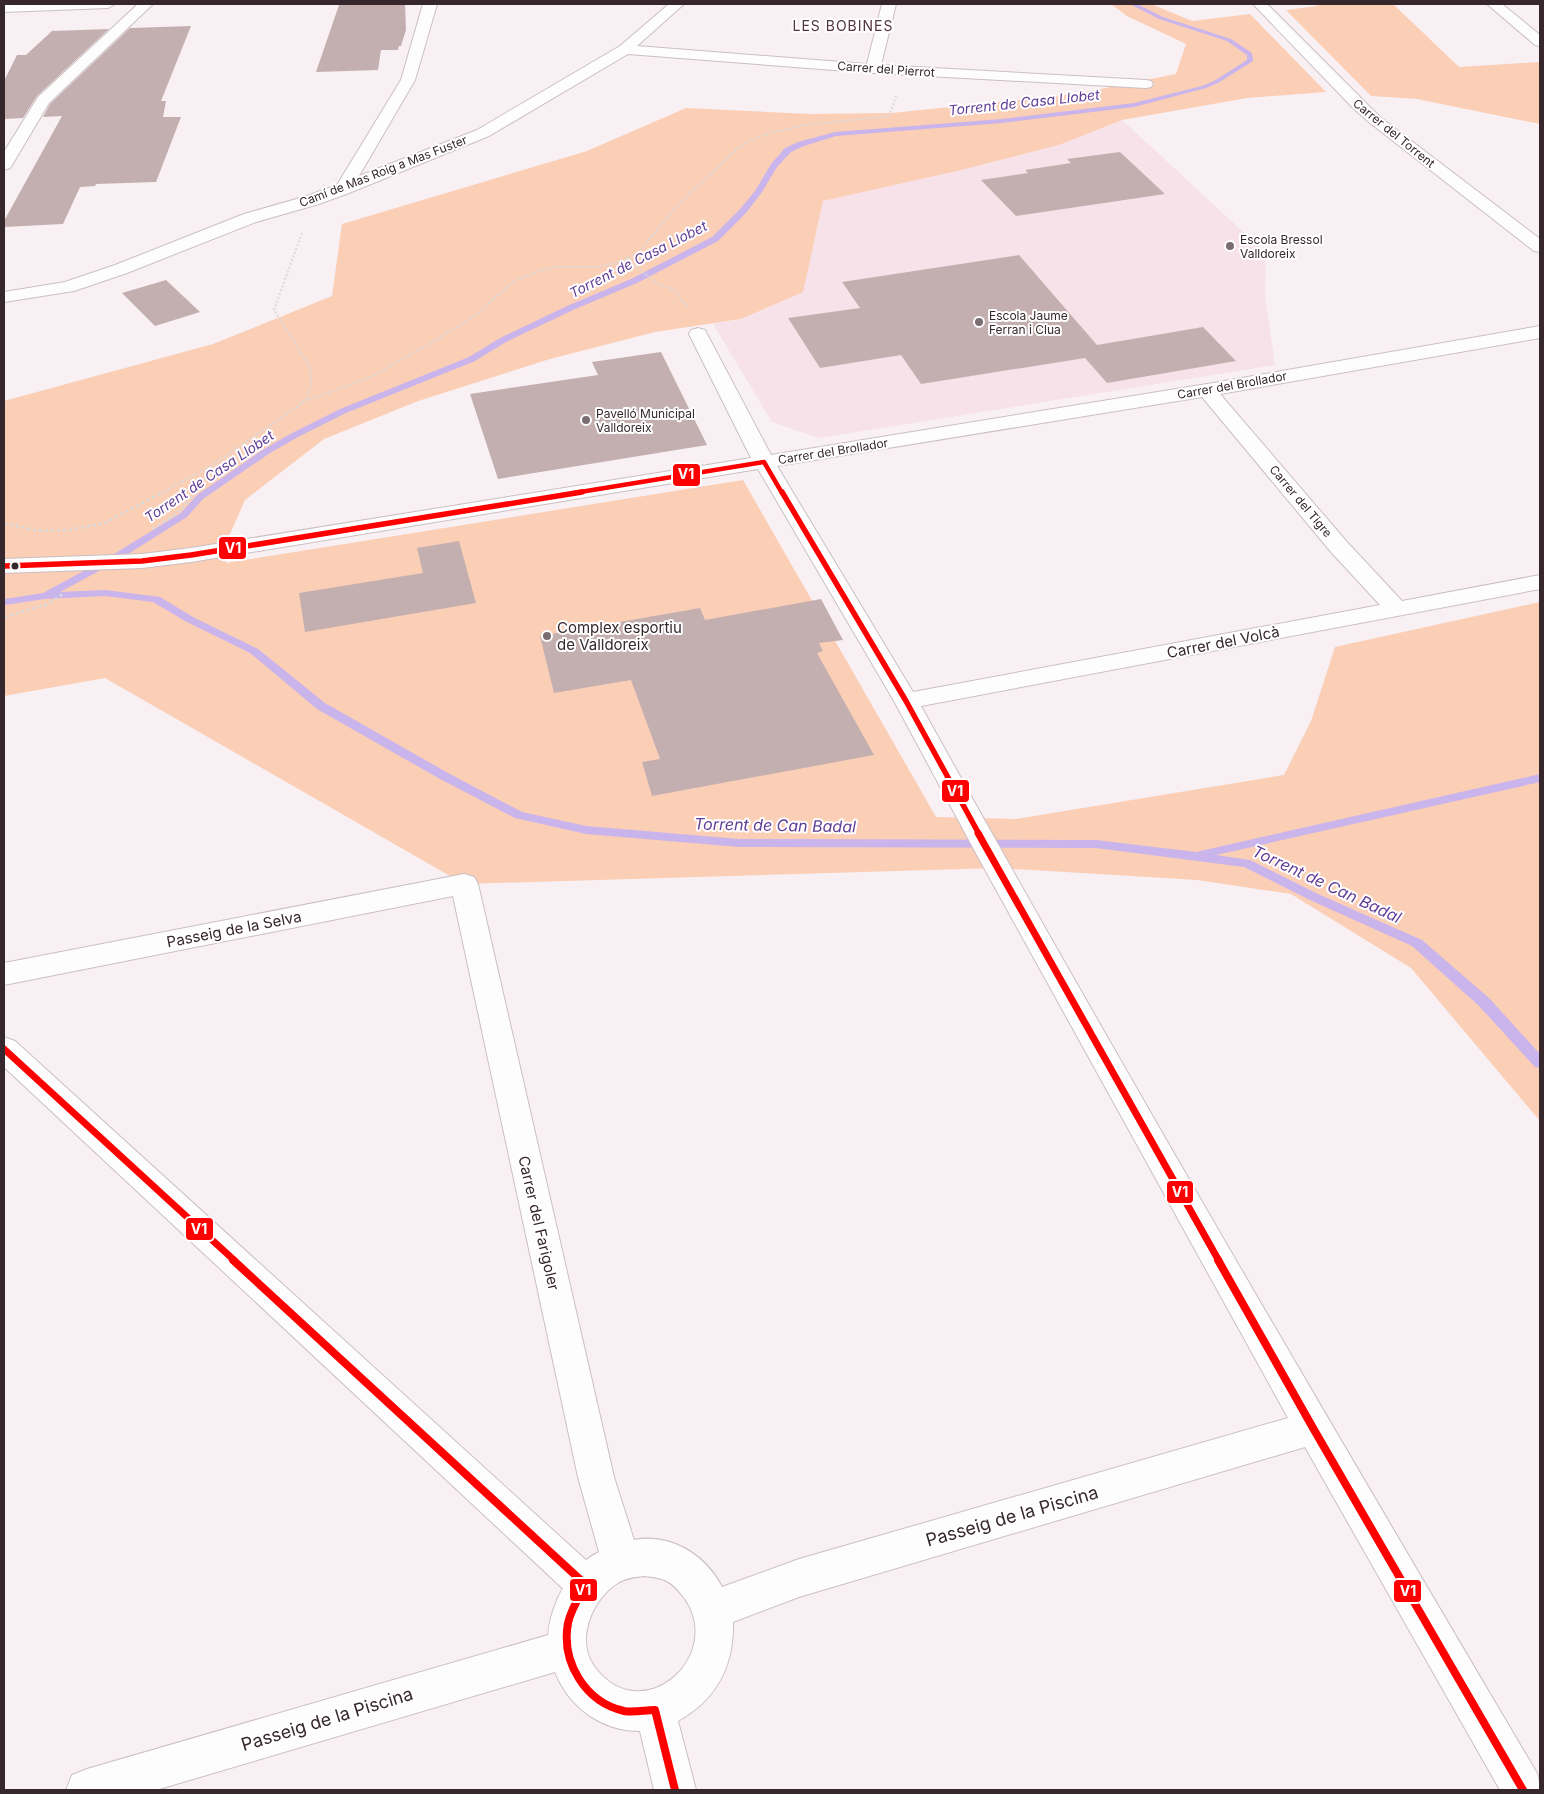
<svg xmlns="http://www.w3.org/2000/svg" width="1544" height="1794" font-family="Inter,sans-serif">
  <rect width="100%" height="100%" fill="#f9f0f3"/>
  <path fill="#f6e2e8" d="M1122,120L1266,253L1265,297L1275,365L819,438L772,422L713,324L742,319L802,292L823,201L957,171L1059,145Z"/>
  <g fill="#fbceb6">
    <path d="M1111,4H1151L1192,21L1250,14L1326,92L1247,98L1122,120L1059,145L957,171L823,201L803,292L741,319L655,332L550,359L418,401L324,439L245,500L225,545L226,563L743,480L936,817L1016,819L1284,775L1311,721L1335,647L1540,602V1121L1411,968L1291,894L1197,880L998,868L464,884L105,678L4,696V401L213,344L332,296L342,224L587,151L686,108L810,114L892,113L1075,94L1176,74L1186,44L1127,16Z"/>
    <path d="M1319,4H1393L1459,67L1540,62V124L1417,99L1371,96L1286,10L1317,6Z"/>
  </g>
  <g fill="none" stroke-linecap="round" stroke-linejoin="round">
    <path fill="#cab4ec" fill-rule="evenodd" d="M1130,4H1137L1163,17L1231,39L1252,53L1253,61L1218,83L1206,88L1134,107L1002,123L836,136L804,146L791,152L777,167L762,192L746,213L718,241L637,283L573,310L506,342L475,361L346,413L298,437L270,453L203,499L187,517L112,564L60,592L105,590L160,597L193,617L258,649L325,703L448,773L522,812L586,826L739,839L1096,840L1196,852L1540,774V782L1216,855L1250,860L1318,894L1422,940L1489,998L1540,1054V1068L1535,1067L1479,1006L1412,946L1310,900L1244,867L1096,848L739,847L586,834L515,818L440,779L317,709L250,653L185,621L153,602L105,596L45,599L4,605V599L43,593L104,560L181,513L197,495L264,449L292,433L340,409L469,357L500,338L567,306L631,279L712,237L740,209L755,191L771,164L785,148L798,142L835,132L1002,119L1134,103L1202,86L1214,81L1247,60V55L1227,41L1159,19Z"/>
  </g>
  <g fill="#c4afb0">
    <path d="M359,4H405L406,30L401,46H399L398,50H381L378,70L316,72L339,5Z"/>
    <path d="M191,26L161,101H166L163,117H181L156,182L96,184L95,186L80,187L63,224L4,227V221L62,116L43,117L50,104L130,28Z"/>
    <path d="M109,29L37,96L23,118L4,119V81L17,55H26L52,31Z"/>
    <path d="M1120,152L1165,194L1016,216L981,180L1028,173L1025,170L1071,163L1067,159Z"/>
    <path d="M1019,255L1097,345L1203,327L1236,361L1107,383L1085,358L921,384L901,355L820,368L788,318L860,308L842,282Z"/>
    <path d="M166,280L200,312L155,326L122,293Z"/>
    <path d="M661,352L707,445L498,479L470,394L598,375L592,362Z"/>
    <path d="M459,541L476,603L305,632L299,593L423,573L417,548Z"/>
    <path d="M821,599L843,640L819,643L823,651L817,653L874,755L652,796L642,762L660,759L631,680L554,693L540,636L700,608L705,620Z"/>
  </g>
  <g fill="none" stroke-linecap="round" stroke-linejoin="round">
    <defs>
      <g id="minor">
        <path d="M4,4H115L108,8L4,12Z"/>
        <path d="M138,4H153L49,103L12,165L10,168L4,170V152L38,97Z"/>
        <path d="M423,4H437L415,80L359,176L477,130L620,46L669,4H684L637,46L867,64L882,4H896L881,65L1146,80L1151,81L1153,84L1151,87L1146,88L873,73L628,54L489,136L349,193L319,204L256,222L127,273L74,291L4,302V292L65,282L115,265L244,214L307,196L337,185L401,80Z"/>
        <path d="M1253,4H1267L1380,117L1540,239V252L1534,251L1370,123L1354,109Z"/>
        <path d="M1487,4H1502L1540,35V46L1535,45Z"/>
        <path d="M1540,326V338L1220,394L1347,542L1402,601L1540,575V589L921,706C1120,1066 1329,1421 1538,1775L1540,1790H1500L1305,1447L799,1597L733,1622C734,1666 717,1699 678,1721L696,1790H654L640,1731C601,1731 569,1707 555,1672L156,1790H66L72,1775L87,1769L548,1635C551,1603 570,1566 599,1552L578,1477L453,896L4,985V963L464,874L474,877L478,884L614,1477L634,1540C670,1533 705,1554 722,1587L799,1559L1288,1418L978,857L894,701L758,469L191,562L142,568L4,573V559L142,554L191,548L751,458L689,334L691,330L698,328L705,330L707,334L771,455L1207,384ZM1202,397L1331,552L1380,605L913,692L777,466ZM644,1576C665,1578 672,1581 685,1599C725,1657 641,1731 594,1666C575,1639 593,1598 618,1583C625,1578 636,1577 644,1576Z"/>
      </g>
      <path id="tertiary" d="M4,1037L15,1041L599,1572L605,1585L599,1598L586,1604L573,1598L4,1067Z"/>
    </defs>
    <use href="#minor" stroke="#cbbfc3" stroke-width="2"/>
    <use href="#tertiary" stroke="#cbbfc3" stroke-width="2"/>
    <g stroke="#dcd9da" stroke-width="2" stroke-dasharray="2 2" stroke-linecap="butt">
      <path d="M302,233L274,310L310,367L311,384L306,400"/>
      <path d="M627,259L656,283L675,290L687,308"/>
      <path d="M161,493L213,465L305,401L371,377L426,346L475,316L514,281L542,270L557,267H599L616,263L638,253L675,208L737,149L751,140L770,133L805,125L889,116L896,96"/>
      <path d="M195,493L211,467"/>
    </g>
    <g stroke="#dcd9da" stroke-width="2.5" stroke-dasharray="3 3" stroke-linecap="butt">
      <path d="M4,523L38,531L69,530L105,523L163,492"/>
      <path d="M153,529L180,511L196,492"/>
      <path d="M4,617L46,605L63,594"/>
    </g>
    <use href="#minor" fill="#fefdfd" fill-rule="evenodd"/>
    <use href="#tertiary" fill="#fefdfd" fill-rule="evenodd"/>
    <defs>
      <path id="bus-1-far3" d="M574,493L764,462L782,493"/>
      <g id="bus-1-far2">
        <path d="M782,492L906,701L979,834"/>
        <path d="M4,566L142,561L191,555L582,492"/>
      </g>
      <g id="bus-1-far1">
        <path d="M978,833L1219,1261"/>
        <path d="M4,1049L235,1261"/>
      </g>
      <g id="bus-1">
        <path d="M233,1260L586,1585C579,1597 571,1609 568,1623C561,1662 585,1702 624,1711C634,1713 645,1710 655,1710L675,1790"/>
        <path d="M1218,1260L1313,1428L1523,1790"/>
      </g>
    </defs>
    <use href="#bus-1-far3" stroke="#fff" stroke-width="7"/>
    <use href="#bus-1-far2" stroke="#fff" stroke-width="9"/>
    <use href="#bus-1-far1" stroke="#fff" stroke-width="11"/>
    <use href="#bus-1" stroke="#fff" stroke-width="12"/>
    <use href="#bus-1-far3" stroke="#f00" stroke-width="4.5"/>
    <use href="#bus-1-far2" stroke="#f00" stroke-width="5.5"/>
    <use href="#bus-1-far1" stroke="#f00" stroke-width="7"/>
    <use href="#bus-1" stroke="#f00" stroke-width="8"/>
  </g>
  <g fill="#7a6d72" stroke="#fff" stroke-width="2">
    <circle cx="1230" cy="246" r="5"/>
    <circle cx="979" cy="322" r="5"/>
    <circle cx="586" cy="420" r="5"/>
    <circle cx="547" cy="636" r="5"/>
  </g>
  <circle fill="#36272c" stroke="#fff" stroke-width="2" cx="15" cy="566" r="4.5"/>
  <g text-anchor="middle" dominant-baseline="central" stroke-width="4" stroke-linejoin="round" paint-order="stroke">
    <g font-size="12" fill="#36272c" stroke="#fff">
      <text transform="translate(886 69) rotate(4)">Carrer del Pierrot</text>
      <text transform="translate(1394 133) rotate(39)">Carrer del Torrent</text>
      <text transform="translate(383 171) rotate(-21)">Camí de Mas Roig a Mas Fuster</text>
      <text transform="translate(1232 385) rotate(-10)">Carrer del Brollador</text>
      <text transform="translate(833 451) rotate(-9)">Carrer del Brollador</text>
      <text transform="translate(1301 501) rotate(50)">Carrer del Tigre</text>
    </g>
    <g font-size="12" fill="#36272c" stroke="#fff" text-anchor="start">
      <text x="1240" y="239">Escola Bressol<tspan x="1240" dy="14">Valldoreix</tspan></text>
      <text x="989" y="315">Escola Jaume<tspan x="989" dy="14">Ferran i Clua</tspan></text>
      <text x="596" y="413">Pavelló Municipal<tspan x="596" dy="14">Valldoreix</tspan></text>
    </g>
    <g font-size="14" letter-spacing="1" fill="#543440" stroke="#fff">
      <text x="843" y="25">LES BOBINES</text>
    </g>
    <g font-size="14" font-style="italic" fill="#613c97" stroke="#fff">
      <text transform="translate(1024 102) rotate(-6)">Torrent de Casa Llobet</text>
      <text transform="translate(638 259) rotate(-27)">Torrent de Casa Llobet</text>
      <text transform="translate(209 476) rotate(-34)">Torrent de Casa Llobet</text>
    </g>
    <g font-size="15" fill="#36272c" stroke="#fff" text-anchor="start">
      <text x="557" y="627">Complex esportiu<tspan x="557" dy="17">de Valldoreix</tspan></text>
    </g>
    <g font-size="15" fill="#36272c" stroke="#fff">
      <text transform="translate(1223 642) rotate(-11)">Carrer del Volcà</text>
      <text transform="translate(234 929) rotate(-11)">Passeig de la Selva</text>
      <text transform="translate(539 1223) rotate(77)">Carrer del Farigoler</text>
    </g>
    <g font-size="16" font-style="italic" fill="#613c97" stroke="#fff">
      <text transform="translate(775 825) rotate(1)">Torrent de Can Badal</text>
      <text transform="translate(1327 884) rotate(25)">Torrent de Can Badal</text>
    </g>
    <g font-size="18" fill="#36272c" stroke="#fff">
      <text transform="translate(1012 1516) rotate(-16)">Passeig de la Piscina</text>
      <text transform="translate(327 1719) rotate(-17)">Passeig de la Piscina</text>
    </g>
  </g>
  <g stroke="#fff" stroke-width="2">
    <rect x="672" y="463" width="29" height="24" rx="5" fill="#f00"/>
    <rect x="218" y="536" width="29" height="24" rx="5" fill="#f00"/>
    <rect x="941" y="779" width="29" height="24" rx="5" fill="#f00"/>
    <rect x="1166" y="1180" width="28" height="24" rx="5" fill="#f00"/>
    <rect x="185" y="1217" width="29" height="24" rx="5" fill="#f00"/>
    <rect x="569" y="1578" width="29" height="24" rx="5" fill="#f00"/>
    <rect x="1393" y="1579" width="29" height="24" rx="5" fill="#f00"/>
  </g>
  <g font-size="14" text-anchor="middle" font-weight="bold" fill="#fff">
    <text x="686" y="479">V1</text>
    <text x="233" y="553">V1</text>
    <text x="955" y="796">V1</text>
    <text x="1180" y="1197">V1</text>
    <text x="199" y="1234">V1</text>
    <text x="583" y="1595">V1</text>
    <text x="1408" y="1596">V1</text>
  </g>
  <rect width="1544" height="1794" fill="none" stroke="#36272c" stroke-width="10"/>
</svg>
